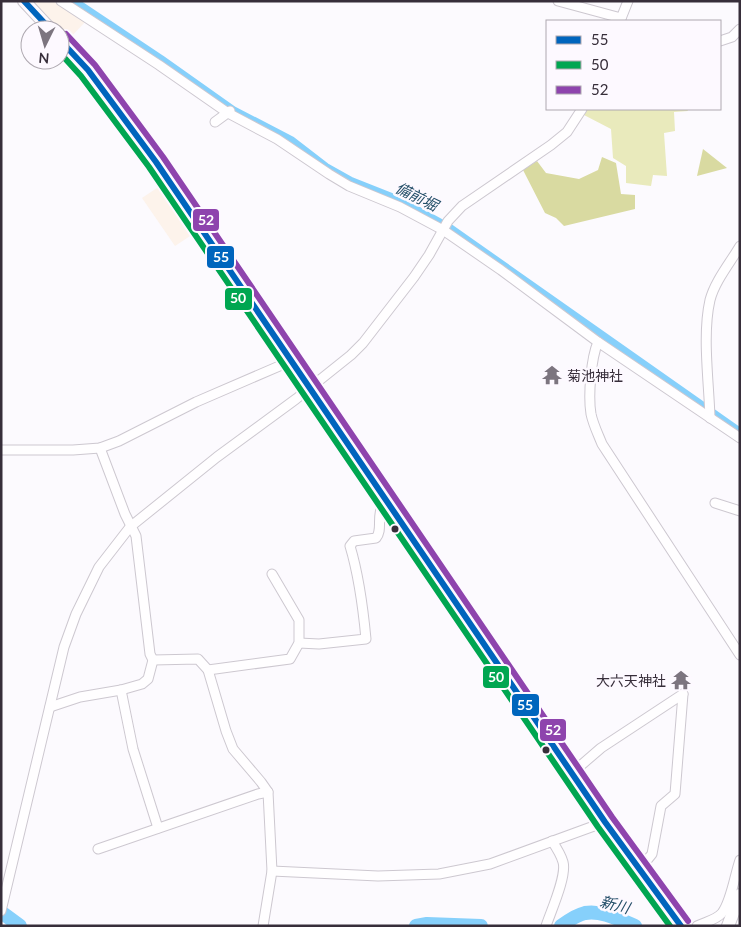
<svg xmlns="http://www.w3.org/2000/svg" width="741" height="927" font-family="Lato,'Noto Sans JP',sans-serif">
  <rect width="100%" height="100%" fill="#fcfafe"/>
  <g fill="#fdf3eb">
    <path d="M32,1H53L85,22L69,39Z"/>
    <path d="M163,184L196,232L175,246L142,198Z"/>
  </g>
  <path fill="#e9eabc" d="M586,109H687L688,111L674,112L675,131L664,133L667,176L653,175L651,186L626,183V166L613,158L611,129L584,115Z"/>
  <g fill="#d9daa1">
    <path d="M703,149L727,168L697,176Z"/>
    <path d="M602,157L616,163L621,194L635,195V209L564,226L556,218L545,213L523,170L537,161L546,173L579,179L598,170Z"/>
  </g>
  <g fill="none" stroke-linecap="round" stroke-linejoin="round">
    <path stroke="#86d0fb" stroke-width="8" d="M74,1L161,59L233,110L291,140L326,167L351,181L399,200L450,228L740,432"/>
    <g stroke="#86d0fb" stroke-width="14">
      <path d="M1,912L20,926"/>
      <path d="M416,926L427,924L481,926"/>
      <path d="M561,926C568,921 576,915 585,913C602,910 620,920 635,926"/>
    </g>
    <defs>
      <g id="minor">
        <path d="M61,1L159,65L228,113L277,139L329,174L349,186L400,207L443,230L501,270L598,342L740,438"/>
        <path d="M558,1L621,18"/>
        <path d="M620,21L628,1"/>
        <path d="M720,41L732,37L740,29"/>
        <path d="M215,122L230,111"/>
        <path d="M598,342C591,358 588,396 591,414C593,424 598,434 602,444L740,655"/>
        <path d="M710,418C709,382 702,335 710,300C715,281 730,263 740,246"/>
        <path d="M100,448L125,514L136,536L150,654L153,660L198,659L208,670L226,731L233,749L261,782L268,792L272,871L263,926"/>
        <path d="M1,450H73L100,448L119,441L196,402L291,361"/>
        <path d="M715,503L740,511"/>
        <path d="M299,643L319,644L366,639C363,607 359,576 350,546L354,541L376,538C384,528 374,516 386,500"/>
        <path d="M208,670L290,659L299,643V620L272,574"/>
        <path d="M121,690L133,749L158,828"/>
        <path d="M50,707L80,697L121,690L142,684L148,679L153,660"/>
        <path d="M572,773L601,748L683,694"/>
        <path d="M98,849L258,794L268,792"/>
        <path d="M639,870L652,854L661,806L675,794L683,694"/>
        <path d="M272,871L378,876L439,874L490,864L605,822"/>
        <path d="M1,911L64,647L76,614L99,567L130,527L217,457L296,399L351,355L363,343L414,277L429,255L448,221L462,206L551,145L567,132L582,109"/>
        <path d="M546,926C551,911 567,876 563,862C561,855 556,847 552,841"/>
        <path d="M697,926C705,922 716,920 722,913C731,902 735,874 740,860"/>
      </g>
      <g id="highway">
        <path d="M24,1L51,30"/>
        <path d="M60,40L88,70L156,162L605,822L681,926"/>
        <path d="M728,926L740,895"/>
      </g>
    </defs>
    <use href="#minor" stroke="#cdc8d0" stroke-width="11"/>
    <use href="#highway" stroke="#cdc8d0" stroke-width="14"/>
    <use href="#minor" stroke="#fffeff" stroke-width="9"/>
    <use href="#highway" stroke="#fffeff" stroke-width="12"/>
    <defs>
      <g id="bus-1">
        <path d="M24,1L51,30"/>
        <path d="M60,40L88,70L156,162L605,822L681,926"/>
      </g>
      <path id="bus-2" d="M60,53L81,76L149,167L598,827L670,926"/>
      <path id="bus-3" d="M66,34L95,65L163,157L612,817L688,921"/>
    </defs>
    <use href="#bus-1" stroke="#fdf9ff" stroke-width="10"/>
    <use href="#bus-2" stroke="#fdf9ff" stroke-width="10"/>
    <use href="#bus-3" stroke="#fdf9ff" stroke-width="10"/>
    <use href="#bus-1" stroke="#0065bd" stroke-width="6"/>
    <use href="#bus-2" stroke="#00a651" stroke-width="6"/>
    <use href="#bus-3" stroke="#8e44ad" stroke-width="6"/>
  </g>
  <defs>
    <symbol id="temple-bare" viewBox="-9 -9 18 18"><path d="M0-6L5-2H3V0L6.5 2.5H4V6H1.5V3h-3V6H-4V2.5H-6.5L-3 0V-2H-5Z" fill="#7c757f" stroke="#fdf9ff" stroke-width="2.5" paint-order="stroke"/></symbol>
  </defs>
  <g fill-rule="evenodd">
    <use href="#temple-bare" x="538" y="361" width="28" height="28"/>
    <use href="#temple-bare" x="667" y="666" width="28" height="28"/>
  </g>
  <g fill="#372e3a" stroke="#fdf9ff" stroke-width="2">
    <circle cx="395" cy="529" r="4.5"/>
    <circle cx="546" cy="750" r="4.5"/>
  </g>
  <g text-anchor="middle" dominant-baseline="central" stroke-width="5" stroke-linejoin="round" paint-order="stroke">
    <g font-size="14" fill="#372e3a" stroke="#fdf9ff" text-anchor="start">
      <text x="567" y="375">菊池神社</text>
      <text x="666" y="680" text-anchor="end">大六天神社</text>
    </g>
    <g font-size="15" font-style="italic" fill="#234e68" stroke="#fdf9ff">
      <text transform="translate(417 196) rotate(26)">備前堀</text>
      <text transform="translate(615 904) rotate(15)">新川</text>
    </g>
  </g>
  <g stroke="#fdf9ff" stroke-width="2">
    <rect x="192" y="208" width="28" height="24" rx="5" fill="#8e44ad"/>
    <rect x="206" y="245" width="29" height="24" rx="5" fill="#0065bd"/>
    <rect x="224" y="287" width="29" height="24" rx="5" fill="#00a651"/>
    <rect x="482" y="665" width="28" height="24" rx="5" fill="#00a651"/>
    <rect x="511" y="693" width="29" height="24" rx="5" fill="#0065bd"/>
    <rect x="539" y="718" width="28" height="24" rx="5" fill="#8e44ad"/>
  </g>
  <g font-size="14" text-anchor="middle" font-weight="bold" fill="#fff">
    <text x="206" y="225">52</text>
    <text x="221" y="262">55</text>
    <text x="238" y="303">50</text>
    <text x="496" y="682">50</text>
    <text x="525" y="710">55</text>
    <text x="553" y="735">52</text>
  </g>
  <rect width="741" height="927" fill="none" stroke="#372e3a" stroke-width="5"/>
  <rect x="546" y="20" width="175" height="90" fill="#fdf9ff" stroke="#aea8b0"/>
  <rect x="556" y="36" width="25" height="8" fill="#0065bd" stroke="#aea8b0"/>
  <text x="591" y="45" font-size="15" fill="#372e3a">55</text>
  <rect x="556" y="61" width="25" height="8" fill="#00a651" stroke="#aea8b0"/>
  <text x="591" y="70" font-size="15" fill="#372e3a">50</text>
  <rect x="556" y="86" width="25" height="8" fill="#8e44ad" stroke="#aea8b0"/>
  <text x="591" y="95" font-size="15" fill="#372e3a">52</text>
  <g transform="translate(45 45) rotate(185)"><circle r="24" fill="#fdf9ff" stroke="#aea8b0"/>
  <path d="M0-4L9 19L0 12L-9 19Z" fill="#7c757f"/>
  <text y="-8" font-size="14" font-weight="bold" text-anchor="middle" fill="#372e3a">N</text>
  </g>
</svg>
